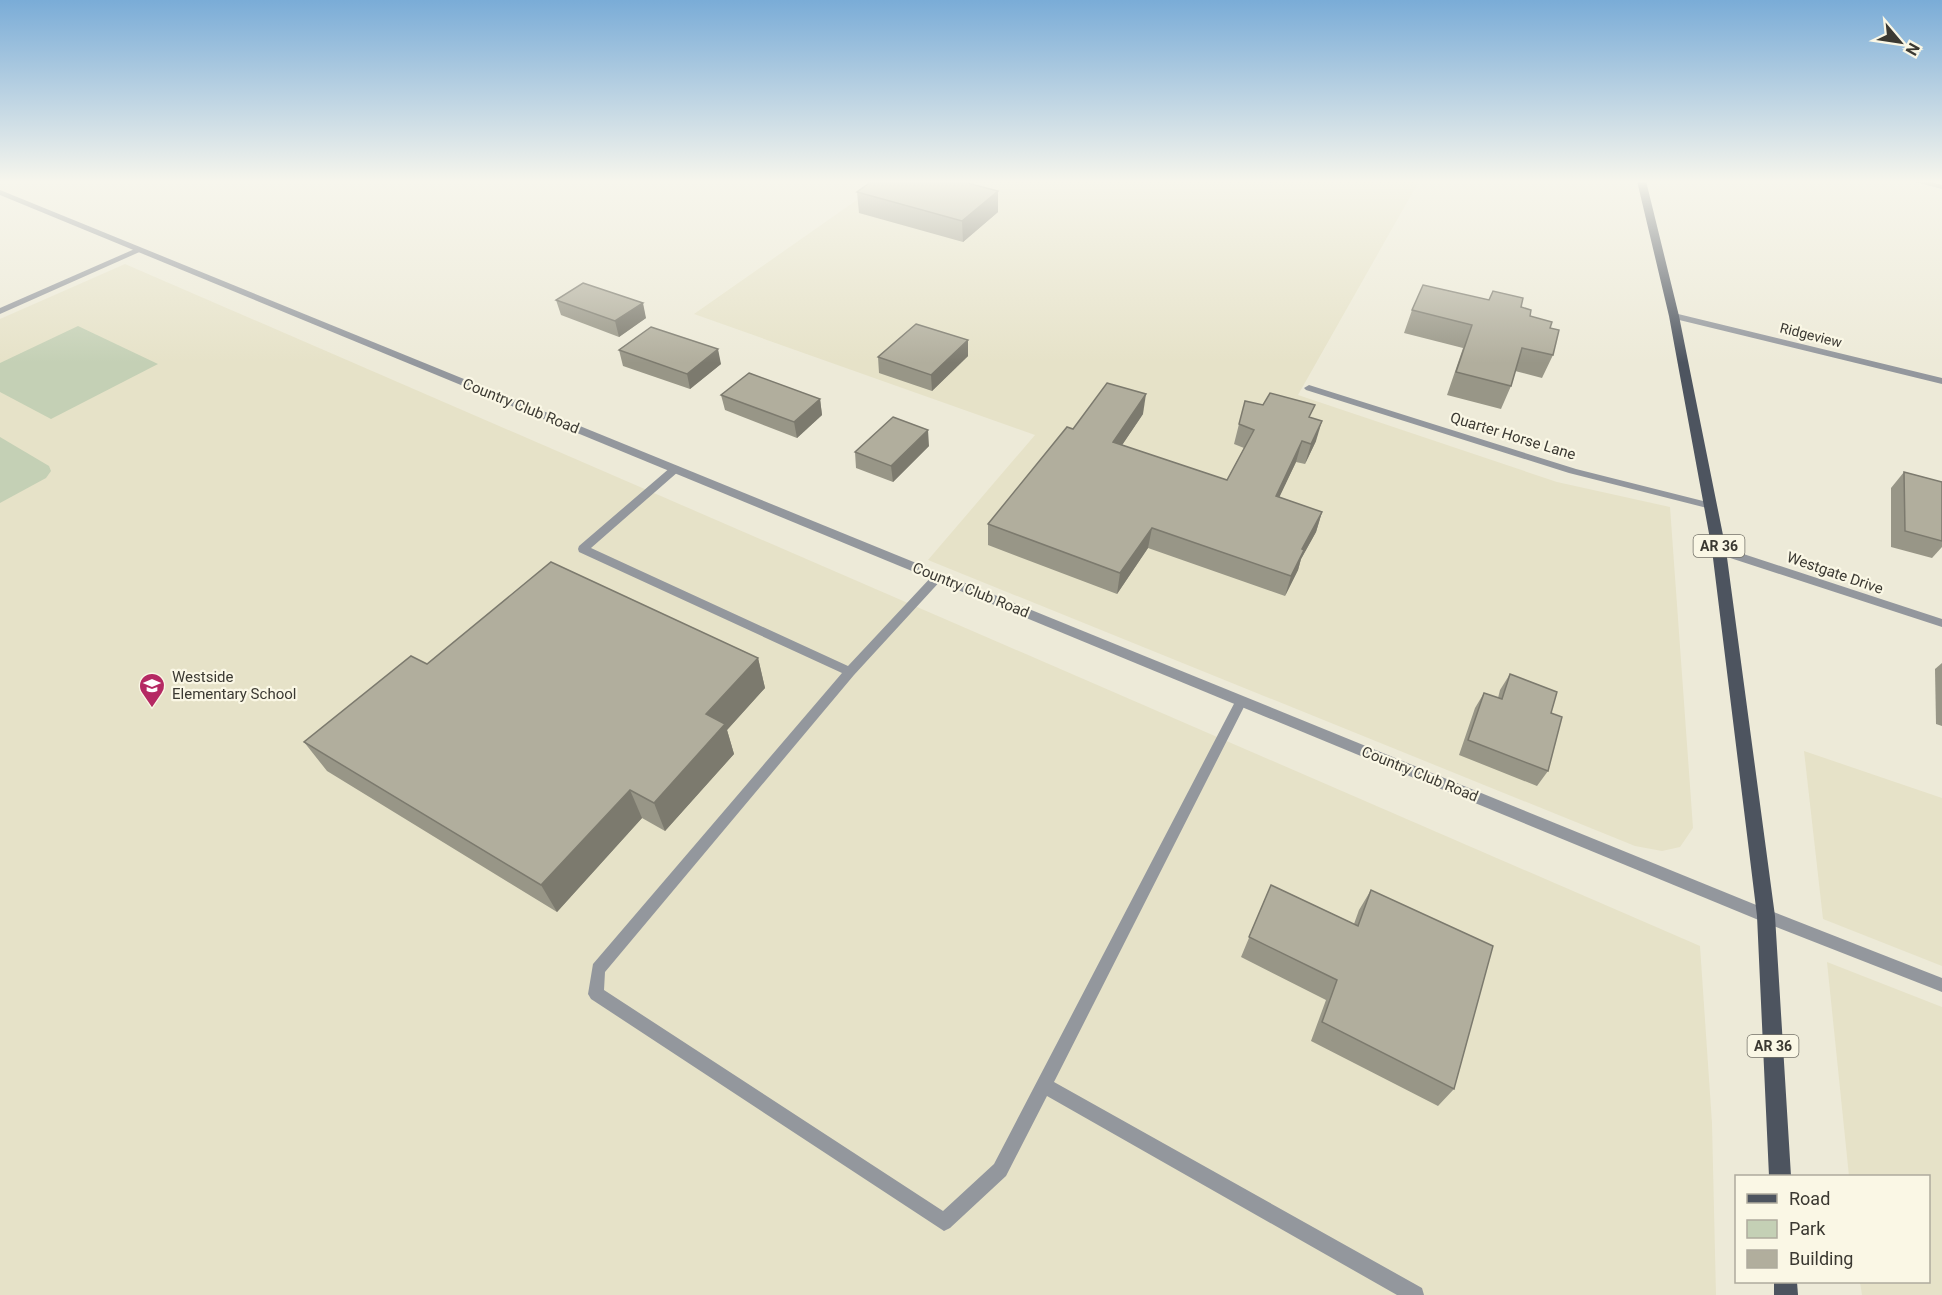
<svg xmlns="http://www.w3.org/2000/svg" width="1942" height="1295" font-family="Roboto,sans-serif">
  <rect width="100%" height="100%" fill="#edead8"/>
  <g fill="#e6e2c8">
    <path d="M884,181H1419L1298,395L1557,482L1670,507L1693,828L1680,847L1662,851L1635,846L928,560L1035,435L694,314Z"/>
    <path d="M125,264L1700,946L1712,1123L1716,1295H0V319Z"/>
    <path d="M1804,751L1942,798V966L1823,919Z"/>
    <path d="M1827,962L1942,1007V1295H1862L1860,1282H1928V1176H1849Z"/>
  </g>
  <g fill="#c4d0b5">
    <path d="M78,326L158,364L51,419L0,392V363Z"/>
    <path d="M0,437L49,466L51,471L46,478L0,503Z"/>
  </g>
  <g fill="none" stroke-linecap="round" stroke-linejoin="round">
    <path fill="#93979d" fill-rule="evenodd" d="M675,466L679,467V471L591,548L848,666L934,574L938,573L944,577L854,675L605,972L604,990L943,1211L994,1164L1237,698H1245L1247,701L1054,1082L1422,1288L1424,1295H1397L1047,1096L1006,1176L950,1228L944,1231L591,999L588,994L593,964L842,673L579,552L578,549L579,546L671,467Z"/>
    <g fill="#93979d" fill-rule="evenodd">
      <path d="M1912,181H1926L1942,185V189Z"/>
      <path d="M137,248L144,250L0,314V308Z"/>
      <path d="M1674,313L1942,378V384L1671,318V314Z"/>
      <path d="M1309,385L1576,469L1711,503L1716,506L1711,509L1569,473L1306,390L1304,388Z"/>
      <path d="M1719,546L1942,619V627L1715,553L1713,550L1715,547Z"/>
      <path d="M1766,909L1942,978V992L1761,921L1759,916L1761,911Z"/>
    </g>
    <path fill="#93979d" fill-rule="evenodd" d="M0,190L1771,911L1773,916L1771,921L1766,923L1761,921L0,195Z"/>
    <g fill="#4d545f" fill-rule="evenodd">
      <path d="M1637,181H1646L1679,316L1726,550L1775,916L1791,1176H1769L1757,916L1712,550L1669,316Z"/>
      <path d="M1774,1282H1797L1798,1295H1774Z"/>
    </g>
  </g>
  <g fill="#989687">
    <path d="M857,192L998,212L963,242L859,213Z"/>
    <path d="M1493,291L1521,307L1530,316L1550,328L1553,355L1542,378L1515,371L1511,386L1501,409L1447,395L1463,348L1404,333L1412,310L1489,300Z"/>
    <path d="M556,300L646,318L619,337L561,315Z"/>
    <path d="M968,340V356L932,391L879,373L878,357Z"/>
    <path d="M619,350L721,364L690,389L623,366Z"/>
    <path d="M721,395L820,399L822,415L797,438L725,410Z"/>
    <path d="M1263,405L1311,418L1316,441L1305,464L1296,462L1279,497L1322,512L1316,532L1301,559L1298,570L1285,596L1148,548L1117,594L988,545V524L1073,429L1143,414L1122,445L1227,480L1244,448L1234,444L1239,424Z"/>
    <path d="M929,446L893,482L856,468L855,452Z"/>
    <path d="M1904,472L1942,482V547L1932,558L1891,547V488Z"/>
    <path d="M758,658L765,688L727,730L734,754L665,831L642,818L557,912L327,771L304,742L427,664Z"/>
    <path d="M1942,663V726L1936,724L1935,669Z"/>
    <path d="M1510,674L1551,713L1548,771L1537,786L1459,755L1475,708L1484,693L1498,698L1500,690Z"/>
    <path d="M1271,885L1354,924L1359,910L1371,890L1454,1089L1438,1106L1311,1041L1326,1000L1241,957Z"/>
  </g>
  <g fill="#7c7a6e">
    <path d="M998,191V212L963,242L962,221Z"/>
    <path d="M643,303L646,318L619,337L615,321Z"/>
    <path d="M968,340V356L932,391L931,375Z"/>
    <path d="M718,349L721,364L690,389L687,374Z"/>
    <path d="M1146,394L1143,414L1110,463L1113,442Z"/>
    <path d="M820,399L822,415L797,438L794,422Z"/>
    <path d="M1322,421L1316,441L1305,464L1311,444Z"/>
    <path d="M928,430L929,446L893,482L891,466Z"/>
    <path d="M1302,441L1296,462L1270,517L1276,496Z"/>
    <path d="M1322,512L1316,532L1301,559L1298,570L1285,596L1291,576L1302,549Z"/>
    <path d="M1152,528L1148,548L1117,594L1120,573Z"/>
    <path d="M758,658L765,688L727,730L734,754L665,831L654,803L706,714Z"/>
    <path d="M630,790L642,818L557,912L541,885Z"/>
  </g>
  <g fill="#b1ae9d" stroke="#7c7a6e" stroke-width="1.5">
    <path d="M872,181H960L998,191L962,221L857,192Z"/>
    <path d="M583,283L643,303L615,321L556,300Z"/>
    <path d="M1423,285L1489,300L1493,291L1523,298L1521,307L1531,310L1530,316L1552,322L1550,328L1559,330L1553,355L1522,348L1511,386L1456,372L1472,325L1412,310Z"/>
    <path d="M916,324L968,340L931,375L878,357Z"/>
    <path d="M651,327L718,349L687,374L619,350Z"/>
    <path d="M749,373L820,399L794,422L721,395Z"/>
    <path d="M1107,383L1146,394L1113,442L1227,480L1254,430L1239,424L1245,401L1263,405L1270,393L1315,405L1309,417L1322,421L1311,444L1302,441L1276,496L1322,512L1302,549L1304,550L1291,576L1152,528L1120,573L988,524L1067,427L1073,429Z"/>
    <path d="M893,417L928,430L891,466L855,452Z"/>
    <path d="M1904,472L1942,482V541L1905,531Z"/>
    <path d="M551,562L758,658L706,714L725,724L654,803L630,790L541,885L304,742L411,656L427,664Z"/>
    <path d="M1510,674L1557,692L1551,713L1562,717L1548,771L1468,740L1484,693L1502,699Z"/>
    <path d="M1271,885L1358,926L1371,890L1493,946L1454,1089L1322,1022L1337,980L1249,937Z"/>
  </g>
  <linearGradient id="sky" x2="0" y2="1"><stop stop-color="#7aacd7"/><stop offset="0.5" stop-color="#f7f6ed"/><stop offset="1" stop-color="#f7f6ed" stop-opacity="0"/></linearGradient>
  <rect width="1942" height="363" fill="url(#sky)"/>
  <defs>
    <symbol id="school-pin" viewBox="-11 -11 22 30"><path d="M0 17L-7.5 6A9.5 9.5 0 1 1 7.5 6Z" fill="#b52963" stroke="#faf7e5"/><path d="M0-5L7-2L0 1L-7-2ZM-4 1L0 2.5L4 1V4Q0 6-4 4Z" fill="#fff"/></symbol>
  </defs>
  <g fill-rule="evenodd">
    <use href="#school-pin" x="137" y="671" width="30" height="40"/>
  </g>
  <g text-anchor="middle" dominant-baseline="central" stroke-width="4.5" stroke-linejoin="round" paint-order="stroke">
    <g font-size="14" fill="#3b3932" stroke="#faf7e5">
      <text transform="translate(1811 335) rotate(14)">Ridgeview</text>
    </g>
    <g fill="#faf7e5" stroke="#747268" stroke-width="1.5">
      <rect x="1693.5" y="535" width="51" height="22" rx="4.5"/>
      <rect x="1747.5" y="1035" width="51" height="22" rx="4.5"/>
    </g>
    <g font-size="14" font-weight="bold" fill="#3b3932">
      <text x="1719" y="546">AR 36</text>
      <text x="1773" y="1046">AR 36</text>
    </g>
    <g font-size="15" fill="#3b3932" stroke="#faf7e5">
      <text transform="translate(521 406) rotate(22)">Country Club Road</text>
      <text transform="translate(1513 436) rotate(17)">Quarter Horse Lane</text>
      <text transform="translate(1835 573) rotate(19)">Westgate Drive</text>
      <text transform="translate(971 590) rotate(22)">Country Club Road</text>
      <text transform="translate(1420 774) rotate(22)">Country Club Road</text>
    </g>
    <g font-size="15" fill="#3b3932" stroke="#faf7e5" text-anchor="start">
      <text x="172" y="677">Westside<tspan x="172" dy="17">Elementary School</tspan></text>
    </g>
  </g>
  <rect x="1735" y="1175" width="195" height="108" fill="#faf7e5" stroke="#aeab9d" stroke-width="1.5"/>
  <rect x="1747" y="1194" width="30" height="9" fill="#4d545f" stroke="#aeab9d" stroke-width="1.5"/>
  <text x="1789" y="1205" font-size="18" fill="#3b3932">Road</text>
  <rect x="1747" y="1220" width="30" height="18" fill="#c4d0b5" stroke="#aeab9d" stroke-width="1.5"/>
  <text x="1789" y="1235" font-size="18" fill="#3b3932">Park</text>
  <rect x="1747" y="1250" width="30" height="18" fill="#b1ae9d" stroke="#aeab9d" stroke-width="1.5"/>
  <text x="1789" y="1265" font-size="18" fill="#3b3932">Building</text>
  <g transform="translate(1900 42) rotate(119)" stroke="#faf7e5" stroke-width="4.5" paint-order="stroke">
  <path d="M0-4.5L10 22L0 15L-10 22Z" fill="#3b3932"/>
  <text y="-9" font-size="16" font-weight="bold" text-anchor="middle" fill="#3b3932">N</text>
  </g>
</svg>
